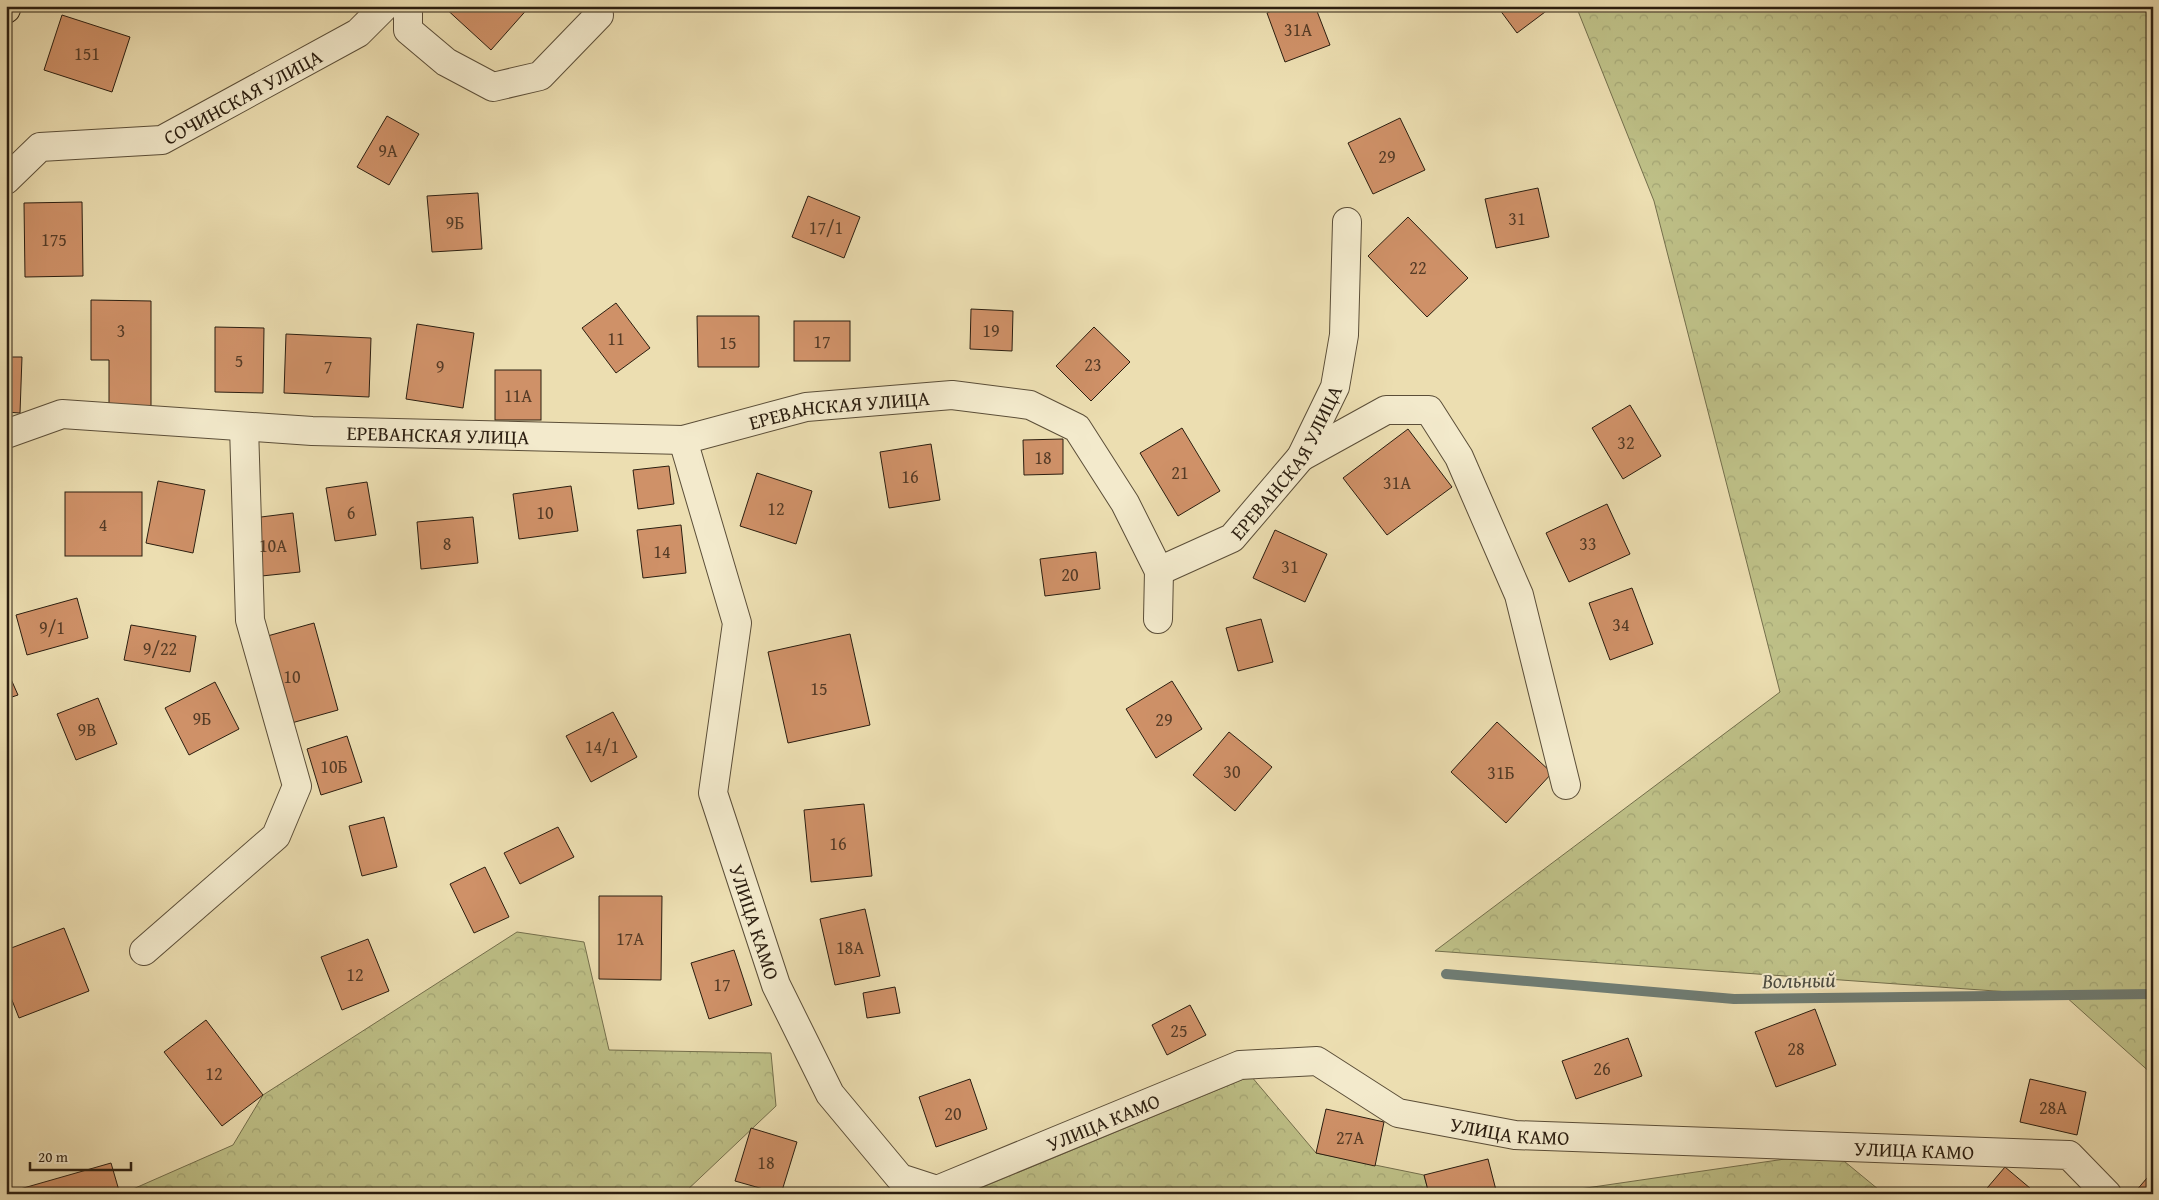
<svg xmlns="http://www.w3.org/2000/svg" width="2159" height="1200" font-family="'Gentium Book Plus',serif">
  <defs>
    <pattern id="forest-crowns" width="20" height="18" patternUnits="userSpaceOnUse" patternTransform="scale(1.25)"><rect width="20" height="18" fill="#bec087"/><path d="M2 6a3 3 0 1 1 6 0M12 15a3 3 0 1 1 6 0" fill="none" stroke="#a3a574"/></pattern>
  </defs>
  <rect width="100%" height="100%" fill="#ecdeb1"/>
  <filter id="stains"><feTurbulence type="fractalNoise" baseFrequency=".004" numOctaves="4"/><feColorMatrix values="0 0 0 0 .2 0 0 0 0 .09 0 0 0 0 .02 0 0 0 .5 -.17"/></filter>
  <radialGradient id="worn" r=".72"><stop offset=".6" stop-color="#630" stop-opacity="0"/><stop offset="1" stop-color="#630" stop-opacity=".3"/></radialGradient>
  <g fill="url(#forest-crowns)" stroke="#746f4c">
    <path d="M1576,6H2153V1075L2065,996L1435,951L1780,692L1654,201Z"/>
    <path d="M517,932L584,942L609,1050L771,1053L776,1106L683,1194H132L133,1189L233,1145L263,1095Z"/>
    <path d="M1251,1076L1316,1153L1424,1175L1429,1194H966Z"/>
    <path d="M1833,1152L1884,1194H1545Z"/>
  </g>
  <g fill="none" stroke-linecap="round" stroke-linejoin="round">
    <path stroke="#6f7c73" stroke-width="10" d="M1446,974L1734,999L2153,994"/>
  </g>
  <g fill="#cf9168" stroke="#2b1e10">
    <path d="M443,6H530L491,50Z"/>
    <path d="M1283,6H1315L1330,45L1285,62L1267,13Z"/>
    <path d="M1497,6H1553L1517,33Z"/>
    <path d="M62,15L130,37L112,92L44,70Z"/>
    <path d="M387,116L419,134L389,185L357,167Z"/>
    <path d="M1400,118L1425,170L1373,194L1348,143Z"/>
    <path d="M1538,188L1549,237L1496,248L1485,199Z"/>
    <path d="M478,193L482,249L432,252L427,196Z"/>
    <path d="M808,196L860,217L844,258L792,237Z"/>
    <path d="M82,202L83,276L25,277L24,203Z"/>
    <path d="M1408,217L1468,278L1427,317L1368,256Z"/>
    <path d="M91,300L151,301V408H109V360H91Z"/>
    <path d="M616,303L650,348L616,373L582,328Z"/>
    <path d="M971,309L1013,311L1012,351L970,349Z"/>
    <path d="M697,316H759V367H698Z"/>
    <rect x="794" y="321" width="56" height="40"/>
    <path d="M417,324L474,333L463,408L406,399Z"/>
    <path d="M215,327L264,328L263,393L215,392Z"/>
    <path d="M1094,327L1130,362L1091,401L1056,366Z"/>
    <path d="M286,334L371,338L369,397L284,393Z"/>
    <path d="M6,357H22L20,413L6,412Z"/>
    <rect x="495" y="370" width="46" height="50"/>
    <path d="M1630,405L1661,456L1623,479L1592,428Z"/>
    <path d="M1182,428L1220,491L1178,516L1140,453Z"/>
    <path d="M1408,429L1452,487L1387,535L1343,478Z"/>
    <path d="M1063,439V474L1024,475L1023,440Z"/>
    <path d="M931,444L940,500L889,508L880,452Z"/>
    <path d="M669,466L674,504L638,509L633,470Z"/>
    <path d="M757,473L812,491L796,544L740,526Z"/>
    <path d="M158,481L205,490L193,553L146,543Z"/>
    <path d="M367,482L376,535L335,541L326,488Z"/>
    <path d="M571,486L578,531L519,539L513,494Z"/>
    <rect x="65" y="492" width="77" height="64"/>
    <path d="M1607,504L1630,554L1569,582L1546,533Z"/>
    <path d="M293,513L300,572L252,577L245,519Z"/>
    <path d="M473,517L478,563L421,569L417,522Z"/>
    <path d="M681,525L686,573L643,578L637,530Z"/>
    <path d="M1275,530L1327,554L1305,602L1253,578Z"/>
    <path d="M1096,552L1100,589L1045,596L1040,559Z"/>
    <path d="M1632,588L1653,644L1610,660L1589,603Z"/>
    <path d="M77,598L88,638L27,655L16,615Z"/>
    <path d="M1261,619L1273,662L1238,671L1226,628Z"/>
    <path d="M314,623L338,710L270,729L246,642Z"/>
    <path d="M131,625L196,636L190,672L124,660Z"/>
    <path d="M850,634L870,725L788,743L768,652Z"/>
    <path d="M6,668L18,695L6,699Z"/>
    <path d="M1172,681L1202,729L1156,758L1126,709Z"/>
    <path d="M215,682L239,729L189,755L165,708Z"/>
    <path d="M98,698L117,744L76,760L57,714Z"/>
    <path d="M613,712L637,757L591,782L566,736Z"/>
    <path d="M1497,722L1552,773L1506,823L1451,772Z"/>
    <path d="M1229,732L1272,767L1235,811L1193,775Z"/>
    <path d="M347,736L362,782L321,795L307,749Z"/>
    <path d="M864,804L872,876L811,882L804,810Z"/>
    <path d="M384,817L397,867L362,876L349,826Z"/>
    <path d="M558,827L574,857L520,884L504,853Z"/>
    <path d="M485,867L509,917L474,933L450,884Z"/>
    <path d="M599,896H662L661,980L599,979Z"/>
    <path d="M865,909L880,976L835,985L820,919Z"/>
    <path d="M64,928L89,991L19,1018L6,985V950Z"/>
    <path d="M368,939L389,991L342,1010L321,957Z"/>
    <path d="M734,950L752,1005L709,1019L691,963Z"/>
    <path d="M895,987L900,1013L867,1018L863,993Z"/>
    <path d="M1190,1005L1206,1035L1167,1055L1152,1025Z"/>
    <path d="M1815,1009L1836,1065L1776,1087L1755,1032Z"/>
    <path d="M206,1020L263,1095L222,1126L164,1052Z"/>
    <path d="M1628,1038L1642,1076L1576,1099L1562,1061Z"/>
    <path d="M970,1079L987,1129L936,1147L919,1097Z"/>
    <path d="M2030,1079L2086,1092L2077,1135L2020,1122Z"/>
    <path d="M1326,1109L1384,1122L1375,1166L1316,1153Z"/>
    <path d="M751,1128L797,1142L781,1194L735,1181Z"/>
    <path d="M1488,1159L1497,1194H1429L1424,1175Z"/>
    <path d="M111,1163L120,1194H6V1193Z"/>
    <path d="M2005,1167L2037,1194H1982Z"/>
    <path d="M2153,1171V1194H2137L2135,1192Z"/>
  </g>
  <g fill="none" stroke-linecap="round" stroke-linejoin="round">
    <defs>
      <g id="minor">
        <path d="M408,6V30L446,62L493,87L540,76L599,15"/>
        <path id="s1" d="M6,180L40,147L162,140L358,33L385,6"/>
        <path id="s2" d="M6,434L62,414L312,431L683,440L806,407L952,395L1030,405L1077,428L1125,503L1159,571L1232,538L1301,457L1335,387L1344,335L1347,222"/>
        <path id="s3" d="M683,440L737,623L713,793L776,985L830,1094L900,1178L937,1190L1240,1065L1317,1061L1398,1113L1515,1135L2069,1155L2107,1194"/>
        <path d="M1301,457L1386,410H1429L1459,457L1519,595L1566,785"/>
        <path d="M1158,619L1159,571"/>
        <path d="M144,951L276,836L297,786L250,620L244,427"/>
      </g>
      <path id="highway" d="M6,9L7,6"/>
    </defs>
    <use href="#minor" stroke="#5b4e38" stroke-width="30"/>
    <use href="#highway" stroke="#2b1e10" stroke-width="30"/>
    <use href="#minor" stroke="#f3eacc" stroke-width="28"/>
    <use href="#highway" stroke="#ecdeb1" stroke-width="28"/>
  </g>
  <g text-anchor="middle" dominant-baseline="central" stroke-width="4" stroke-linejoin="round" paint-order="stroke">
    <g font-size="18" fill="#543b26">
      <text x="1298" y="29">31А</text>
      <text x="87" y="53">151</text>
      <text x="388" y="150">9А</text>
      <text x="1387" y="156">29</text>
      <text x="1517" y="218">31</text>
      <text x="455" y="222">9Б</text>
      <text x="826" y="227">17/1</text>
      <text x="54" y="239">175</text>
      <text x="1418" y="267">22</text>
      <text x="121" y="330">3</text>
      <text x="991" y="330">19</text>
      <text x="616" y="338">11</text>
      <text x="822" y="341">17</text>
      <text x="728" y="342">15</text>
      <text x="239" y="360">5</text>
      <text x="1093" y="364">23</text>
      <text x="328" y="366">7</text>
      <text x="440" y="366">9</text>
      <text x="518" y="395">11А</text>
      <text x="1626" y="442">32</text>
      <text x="1043" y="457">18</text>
      <text x="1180" y="472">21</text>
      <text x="910" y="476">16</text>
      <text x="1397" y="482">31А</text>
      <text x="776" y="508">12</text>
      <text x="351" y="512">6</text>
      <text x="545" y="512">10</text>
      <text x="103" y="524">4</text>
      <text x="447" y="543">8</text>
      <text x="1588" y="543">33</text>
      <text x="273" y="545">10А</text>
      <text x="662" y="551">14</text>
      <text x="1290" y="566">31</text>
      <text x="1070" y="574">20</text>
      <text x="1621" y="624">34</text>
      <text x="52" y="627">9/1</text>
      <text x="160" y="648">9/22</text>
      <text x="292" y="676">10</text>
      <text x="819" y="688">15</text>
      <text x="202" y="718">9Б</text>
      <text x="1164" y="719">29</text>
      <text x="87" y="729">9В</text>
      <text x="602" y="746">14/1</text>
      <text x="334" y="766">10Б</text>
      <text x="1232" y="771">30</text>
      <text x="1501" y="772">31Б</text>
      <text x="838" y="843">16</text>
      <text x="630" y="938">17А</text>
      <text x="850" y="947">18А</text>
      <text x="355" y="974">12</text>
      <text x="722" y="984">17</text>
      <text x="1179" y="1030">25</text>
      <text x="1796" y="1048">28</text>
      <text x="1602" y="1068">26</text>
      <text x="214" y="1073">12</text>
      <text x="2053" y="1107">28А</text>
      <text x="953" y="1113">20</text>
      <text x="1350" y="1137">27А</text>
      <text x="766" y="1162">18</text>
    </g>
    <g font-size="20" fill="#2b1e10" stroke="#f3eacc">
      <text stroke="none"><textPath href="#s1" startOffset="261">СОЧИНСКАЯ УЛИЦА</textPath></text>
      <text stroke="none"><textPath href="#s2" startOffset="841">ЕРЕВАНСКАЯ УЛИЦА</textPath></text>
      <text stroke="none"><textPath href="#s2" startOffset="436">ЕРЕВАНСКАЯ УЛИЦА</textPath></text>
      <text stroke="none"><textPath href="#s2" startOffset="1425">ЕРЕВАНСКАЯ УЛИЦА</textPath></text>
      <text stroke="none"><textPath href="#s3" startOffset="498">УЛИЦА КАМО</textPath></text>
      <text stroke="none"><textPath href="#s3" startOffset="1014">УЛИЦА КАМО</textPath></text>
      <text stroke="none"><textPath href="#s3" startOffset="1449">УЛИЦА КАМО</textPath></text>
      <text stroke="none"><textPath href="#s3" startOffset="1854">УЛИЦА КАМО</textPath></text>
    </g>
    <g font-size="21" font-style="italic" fill="#4d4d42" stroke="#f3eacc">
      <text transform="translate(1799 980) rotate(-1)">Вольный</text>
    </g>
  </g>
  <rect width="2159" height="1200" fill="none" stroke="#ecdeb1" stroke-width="25"/>
  <rect x="8" y="8" width="2144" height="1185" fill="none" stroke="#2b1e10" stroke-width="2.5"/>
  <rect x="12" y="12" width="2134" height="1175" fill="none" stroke="#2b1e10"/>
  <path d="M30 1162v8h101v-8" fill="none" stroke="#2b1e10" stroke-width="2.5"/>
  <text x="38" y="1162" font-size="15" fill="#2b1e10" stroke="#f3eacc" stroke-width="4" paint-order="stroke">20 m</text>
  <rect width="100%" height="100%" filter="url(#stains)"/>
  <rect width="100%" height="100%" fill="url(#worn)"/>
</svg>
